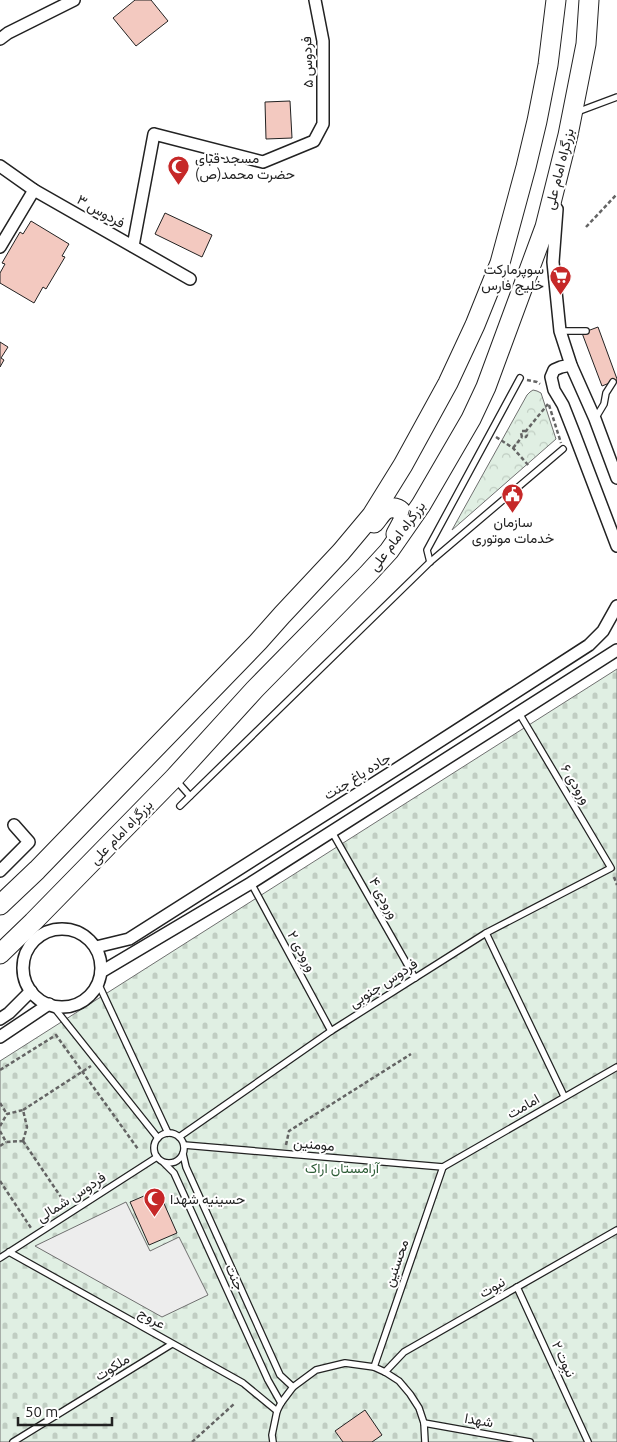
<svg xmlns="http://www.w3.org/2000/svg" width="617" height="1442" font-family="Ubuntu,Vazirmatn,sans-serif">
  <defs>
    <pattern id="forest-crowns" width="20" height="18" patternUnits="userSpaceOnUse" patternTransform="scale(1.25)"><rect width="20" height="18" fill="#e0efe3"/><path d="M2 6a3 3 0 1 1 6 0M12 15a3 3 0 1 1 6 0" fill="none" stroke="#c0cdc2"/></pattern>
    <pattern id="cemetery-stones" width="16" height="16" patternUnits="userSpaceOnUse" patternTransform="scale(1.25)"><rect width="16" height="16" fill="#e0efe3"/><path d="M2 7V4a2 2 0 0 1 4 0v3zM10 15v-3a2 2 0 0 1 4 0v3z" fill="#c0cdc2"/></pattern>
  </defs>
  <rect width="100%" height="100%" fill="#fff"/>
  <path fill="url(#forest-crowns)" stroke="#6f6f6f" d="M533,390L537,391L541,393L556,439L452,530L527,395L530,392Z"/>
  <path fill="url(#cemetery-stones)" stroke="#6f6f6f" d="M617,669V1442H0V1061Z"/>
  <path fill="#ededed" stroke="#6f6f6f" d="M126,1202L150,1251L179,1237L208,1295L162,1317L35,1246Z"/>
  <g fill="#f3c9c0" stroke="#222">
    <path d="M135,0H151L168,21L136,46L113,18Z"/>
    <path d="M290,101L292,138L266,139L265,102Z"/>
    <path d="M165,213L212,235L202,257L155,234Z"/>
    <path d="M31,221L69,244L62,256L65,257L46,289L43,287L34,303L0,283V273L5,264L2,263L20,232L23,234Z"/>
    <path d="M598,327L617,379V380L602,386L582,333Z"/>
    <path d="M0,342L8,347L1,358L4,360L0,367Z"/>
    <path d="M158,1190L177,1233L149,1245L130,1202Z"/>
    <path d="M365,1410L382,1435L372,1442H343L335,1431Z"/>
  </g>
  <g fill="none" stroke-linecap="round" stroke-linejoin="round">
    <defs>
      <g id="service">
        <path d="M577,112L617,97"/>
        <path d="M561,331H586"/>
        <path d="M595,419L604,404L606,393L613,382"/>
        <path d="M430,562L427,550L520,378"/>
        <path d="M175,779L190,796"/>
        <path d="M180,806L430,562L563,449"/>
        <path d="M332,832L415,978"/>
        <path d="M251,883L331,1031"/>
        <path d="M486,933L564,1096"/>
        <path d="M98,983L168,1133"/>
        <path d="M52,1005L158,1138"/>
        <circle cx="169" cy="1148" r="15"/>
        <path d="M179,1137L331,1031L486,933L611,868L519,713"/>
        <path d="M184,1145L443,1167"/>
        <path d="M183,1154L186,1167L280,1375L293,1387"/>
        <path d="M164,1163L174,1173L268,1380L281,1403"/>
        <path d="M443,1167L617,1067"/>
        <path d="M9,1252L243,1383L277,1411"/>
        <path d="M0,1258L157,1157"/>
        <path d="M517,1287L588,1442"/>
        <path d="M374,1367L443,1167"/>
        <path d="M385,1372L404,1352L617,1230"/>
        <path d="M424,1423L530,1442"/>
        <path d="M13,1442L172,1344"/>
        <path d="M273,1442L272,1435L277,1411L281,1403L293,1387L316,1370L345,1363L374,1367L385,1372L399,1381L410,1394L419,1408L424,1423L425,1442"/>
      </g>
      <g id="minor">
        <path d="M0,39L8,33L74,0"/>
        <path d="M0,166L34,190L190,279"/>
        <path d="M557,209L553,262L560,331L571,365L595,419L617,478"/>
        <path d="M133,246L154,134L263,162L314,141L323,124V41L315,0"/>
        <path d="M0,247L34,190"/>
        <path d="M571,365L561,367L554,370L551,377L554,390L563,405L574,433L617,546"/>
        <path d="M0,871L29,842L14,825"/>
        <circle cx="62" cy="968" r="39"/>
        <path d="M96,947L129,939L406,763L589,645L603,631L617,606"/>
        <path d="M101,972L251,883L617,650"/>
        <path d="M0,1019L9,1013L31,991"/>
        <path d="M0,1037L49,1004"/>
      </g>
      <g id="trunk">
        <path d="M374,523C377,520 381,513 385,510C394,505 403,509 404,519L396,534"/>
        <path d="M0,905L37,870L258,642L282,615L341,552L372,515L403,465L448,383L475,325L500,263L526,167L537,121L548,65L556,0"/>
        <path d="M0,954L33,922L174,778L255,689L367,575L389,551L421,505L471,419L486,387L545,227L568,135L586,44L589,0"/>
      </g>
    </defs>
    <use href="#service" stroke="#222" stroke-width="8"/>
    <use href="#minor" stroke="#222" stroke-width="14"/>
    <use href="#trunk" stroke="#222" stroke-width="21"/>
    <g stroke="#646464" stroke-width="2.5" stroke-dasharray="4 2.5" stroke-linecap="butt">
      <path d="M586,227L617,194"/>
      <path d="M527,380L537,382L540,384"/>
      <path d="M549,405L561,443"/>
      <path d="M526,431H522L521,433L522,437H526L527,435L526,431L548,404"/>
      <path d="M496,437L513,448L529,466"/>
      <path d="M513,448L522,437"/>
      <path d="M614,877L617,885"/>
      <path d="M0,1070L56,1035L138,1149"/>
      <path d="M0,1103L7,1114"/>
      <path d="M23,1110L91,1066"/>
      <path d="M0,1126L7,1114L23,1110L27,1127L23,1141"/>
      <path d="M0,1131L6,1142L23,1141"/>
      <path d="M23,1141L67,1206"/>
      <path d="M286,1145L289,1131L411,1054"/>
      <path d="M0,1146L6,1142"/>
      <path d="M0,1181L31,1228"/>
      <path d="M192,1442L234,1404"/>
    </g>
    <use href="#service" stroke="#fff" stroke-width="5.5"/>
    <use href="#minor" stroke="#fff" stroke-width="11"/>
    <use href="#trunk" stroke="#fff" stroke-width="19"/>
  </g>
  <defs>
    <symbol id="mosque-pin" viewBox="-11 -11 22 30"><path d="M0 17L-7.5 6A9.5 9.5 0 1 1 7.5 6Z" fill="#c62828" stroke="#fff"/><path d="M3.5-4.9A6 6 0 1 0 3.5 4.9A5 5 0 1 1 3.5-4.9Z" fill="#fff"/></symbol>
    <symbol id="supermarket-pin" viewBox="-11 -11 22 30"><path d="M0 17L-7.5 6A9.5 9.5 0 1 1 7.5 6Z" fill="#c62828" stroke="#fff"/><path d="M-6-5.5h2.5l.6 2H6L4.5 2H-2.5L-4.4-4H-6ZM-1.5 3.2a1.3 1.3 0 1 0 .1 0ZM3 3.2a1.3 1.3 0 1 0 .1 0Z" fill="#fff"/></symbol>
    <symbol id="civic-pin" viewBox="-11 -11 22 30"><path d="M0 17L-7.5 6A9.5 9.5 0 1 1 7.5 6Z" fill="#c62828" stroke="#fff"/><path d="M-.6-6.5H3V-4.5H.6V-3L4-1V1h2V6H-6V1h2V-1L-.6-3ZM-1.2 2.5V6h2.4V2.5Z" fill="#fff"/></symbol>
  </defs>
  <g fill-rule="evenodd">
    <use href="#mosque-pin" x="166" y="154" width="25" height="34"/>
    <use href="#supermarket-pin" x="548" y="264" width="25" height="34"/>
    <use href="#civic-pin" x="500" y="482" width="25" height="34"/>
    <use href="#mosque-pin" x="142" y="1186" width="25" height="34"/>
  </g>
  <g text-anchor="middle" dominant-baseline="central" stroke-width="4" stroke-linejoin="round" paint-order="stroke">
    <g font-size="14" fill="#222" stroke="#fff">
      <text transform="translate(307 62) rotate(-92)">فردوس ۵</text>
      <text transform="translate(559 169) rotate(-76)">بزرگراه امام علی</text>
      <text transform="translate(101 211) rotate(30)">فردوس ۳</text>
      <text transform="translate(397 536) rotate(-53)">بزرگراه امام علی</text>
      <text transform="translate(357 776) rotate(-32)">جاده باغ جنت</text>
      <text transform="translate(576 784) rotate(59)">ورودی ۶</text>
      <text transform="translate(121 832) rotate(-46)">بزرگراه امام علی</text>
      <text transform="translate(384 898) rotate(61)">ورودی ۴</text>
      <text transform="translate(302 951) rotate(61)">ورودی ۲</text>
      <text transform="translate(383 983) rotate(-33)">فردوس جنوبی</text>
      <text transform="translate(523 1106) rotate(-30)">امامت</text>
      <text transform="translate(314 1144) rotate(5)">مومنین</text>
      <text transform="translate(71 1197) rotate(-33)">فردوس شمالی</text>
      <text transform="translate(396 1263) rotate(-71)">محسنین</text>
      <text transform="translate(235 1277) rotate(66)">جنت</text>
      <text transform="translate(492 1287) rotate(-30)">نبوت</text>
      <text transform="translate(152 1318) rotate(29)">عروج</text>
      <text transform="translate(564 1359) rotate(65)">نبوت ۲</text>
      <text transform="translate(112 1367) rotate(-32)">ملکوت</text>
      <text transform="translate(479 1420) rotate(10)">شهدا</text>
    </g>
    <g font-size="14" fill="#222" stroke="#fff" text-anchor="start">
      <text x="195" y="158">مسجد قبای<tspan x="195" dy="16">حضرت محمد‌(ص)</tspan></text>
      <text x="544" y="269" text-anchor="end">سوپرمارکت<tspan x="544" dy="16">خلیج فارس</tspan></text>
      <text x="513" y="522" text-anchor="middle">سازمان<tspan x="513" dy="16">خدمات موتوری</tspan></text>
      <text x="170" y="1199">حسینیه شهدا</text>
    </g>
    <g font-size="14" fill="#2f5e38" stroke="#fff">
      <text x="342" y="1168">آرامستان اراک</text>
    </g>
  </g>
  <path d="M18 1417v8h94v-8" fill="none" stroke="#222222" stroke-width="2.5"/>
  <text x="25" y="1417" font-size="15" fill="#222222" stroke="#ffffff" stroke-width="4" paint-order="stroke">50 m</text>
</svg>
